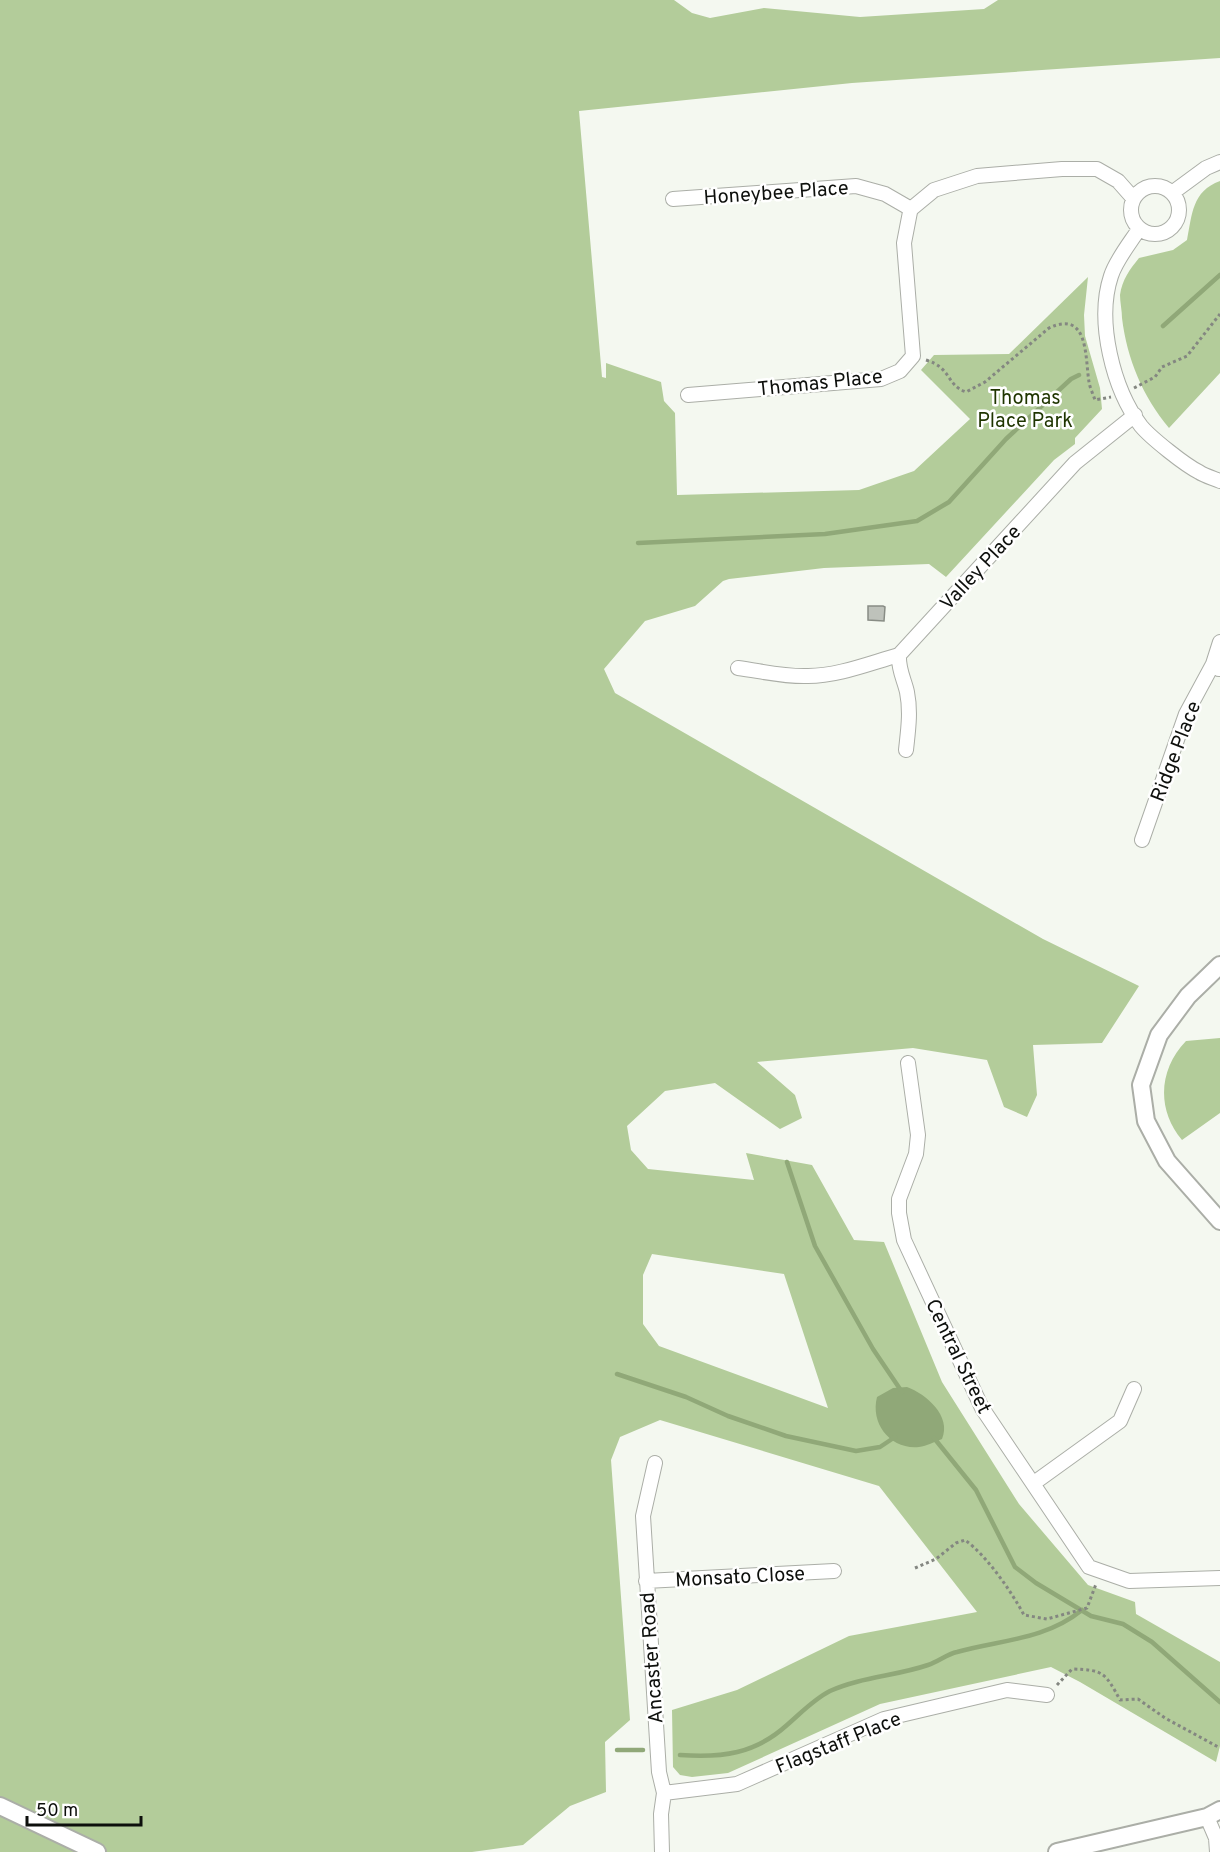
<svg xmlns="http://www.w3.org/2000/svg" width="1220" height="1852" viewBox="0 0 1220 1852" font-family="Overpass,sans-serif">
<rect width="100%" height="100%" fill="#f4f8f0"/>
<path fill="#b3cc9a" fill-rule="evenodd" d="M0 0H674L692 13 710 18 764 8 860 17 984 9 998 0H1220V58L852 83 579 111 602 377 606 378V363L661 382 664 401 675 413 677 495 859 490 914 471 970 419 921 370 934 355 1009 354 1088 277 1084 315 1085 336 1100 388 1102 409 1075 438V444L1054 460 946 577 929 564 824 568 729 579 723 581 695 606 645 621 604 669 615 693 1043 939 1139 986 1102 1043 1033 1045 1037 1095 1027 1117 1004 1107 987 1060 913 1048 757 1062 795 1095 802 1118 780 1129 715 1083 665 1091 627 1126 631 1150 648 1169 754 1180 746 1153 812 1165 854 1240 884 1242 942 1382 1019 1504 1088 1585 1135 1602 1136 1614 1220 1662V1746L1216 1762 1080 1682 1051 1667 880 1704 728 1773 692 1777 680 1775 673 1767 672 1710 737 1690 849 1636 977 1612 879 1486 660 1420 620 1437 611 1460 630 1720 605 1742 606 1792 570 1806 523 1845 472 1852H0ZM652 1254 784 1274 828 1408 659 1346 643 1324V1275Z
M1220 181V373L1169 428C1143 397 1127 359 1122 318 1122 311 1120 302 1120 295 1122 280 1130 269 1139 258L1173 250 1187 240C1192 215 1192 191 1220 181Z
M1220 1038V1113L1182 1140C1156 1109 1159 1069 1186 1041Z"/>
<path fill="#90a878" d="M907 1387C926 1394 952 1416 942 1439 934 1442 927 1446 919 1447 891 1450 870 1424 877 1397L893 1388Z"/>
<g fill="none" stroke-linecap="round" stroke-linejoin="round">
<path stroke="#90a878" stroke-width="4.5" d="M1163 326 1220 275
M638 543 825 534 917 521 949 502 1006 439 1071 379 1079 375
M787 1162 815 1246 873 1349 902 1392
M617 1374 686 1397 728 1416 786 1436 856 1451 880 1447 895 1437
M934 1438 976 1490 1015 1567 1036 1583 1091 1616 1123 1624 1152 1642 1220 1702
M617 1750H643
M680 1755C722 1758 755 1754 787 1725 801 1713 814 1699 830 1691 861 1677 896 1676 928 1665 938 1662 947 1654 957 1652 1000 1640 1045 1640 1082 1610"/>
</g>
<path fill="#bec2bb" stroke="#888c85" stroke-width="1.5" d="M868 606H883L885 607 884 621 868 620Z"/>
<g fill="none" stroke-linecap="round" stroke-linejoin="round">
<g stroke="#abaea7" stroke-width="16">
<path id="minor" d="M1131 210a24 24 0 1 1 48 0a24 24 0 1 1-48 0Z
M1172 193 1206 168 1220 162
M673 199 856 186 885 194 911 209
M1139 229C1130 243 1116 260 1111 276 1096 321 1113 389 1141 426 1151 438 1185 465 1199 472 1205 476 1213 478 1220 481
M688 395 881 379 900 371 913 356 904 243 910 212 911 209 934 190 977 176 1062 169H1097L1118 181 1133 198
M738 668C761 671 784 677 808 676 838 676 870 663 899 655
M1219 669 1213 664 1220 642
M906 750C908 731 911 712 907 692 904 679 898 669 899 655L1075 463 1135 415
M1142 840 1186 714 1213 664
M908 1063 918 1135 916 1154 899 1199V1213L904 1240 982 1408 1089 1567 1129 1581 1220 1578
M655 1463 643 1516 659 1772 664 1793 661 1814 662 1852
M1034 1483 1120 1421 1134 1389
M646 1581 834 1571
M664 1793 737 1784 884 1719 1007 1690 1047 1695
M1207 1817 1216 1838 1217 1852"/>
</g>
<g stroke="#abaea7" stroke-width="20">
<path id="tertiary" d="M1220 965 1188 996 1159 1035 1141 1085 1146 1121 1167 1161 1220 1221
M0 1806 97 1852
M1057 1852 1207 1817 1220 1810"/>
</g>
<path stroke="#848781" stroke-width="3" stroke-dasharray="3 3" stroke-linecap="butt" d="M926 360C952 368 946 385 966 392L985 382 1049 328C1089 309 1085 358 1089 382 1090 388 1093 394 1095 400L1111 397
M1134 388 1155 377 1162 367 1187 356 1220 314
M915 1568 936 1559 956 1543 965 1540C987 1556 1011 1591 1024 1615L1047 1619 1087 1608 1096 1584
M1057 1685 1072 1669C1103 1670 1105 1672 1120 1700L1138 1699 1165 1718 1220 1748"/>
<use href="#minor" stroke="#fff" stroke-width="14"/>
<use href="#tertiary" stroke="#fff" stroke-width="16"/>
</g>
<g text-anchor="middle" stroke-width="5" stroke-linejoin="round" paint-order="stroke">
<g font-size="20" fill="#0d0f0c" stroke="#fff">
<text transform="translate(776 192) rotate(-4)" y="7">Honeybee Place</text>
<text transform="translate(820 382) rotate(-6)" y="7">Thomas Place</text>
<text transform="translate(980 567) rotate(-47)" y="7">Valley Place</text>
<text transform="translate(1175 751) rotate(-69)" y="7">Ridge Place</text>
<text transform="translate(959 1356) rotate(64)" y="7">Central Street</text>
<text transform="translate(740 1576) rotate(-3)" y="7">Monsato Close</text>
<text transform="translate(651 1658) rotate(-94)" y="7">Ancaster Road</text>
<text transform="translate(838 1742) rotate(-22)" y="7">Flagstaff Place</text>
</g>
<g font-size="20" fill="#1f3500" stroke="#fff">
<text x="1025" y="404">Thomas<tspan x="1025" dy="23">Place Park</tspan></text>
</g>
</g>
<path d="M27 1816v9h114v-9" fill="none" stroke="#0d0f0c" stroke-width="3"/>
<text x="36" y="1816" font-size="18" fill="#0d0f0c" stroke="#ffffff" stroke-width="4.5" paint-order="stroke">50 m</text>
</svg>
